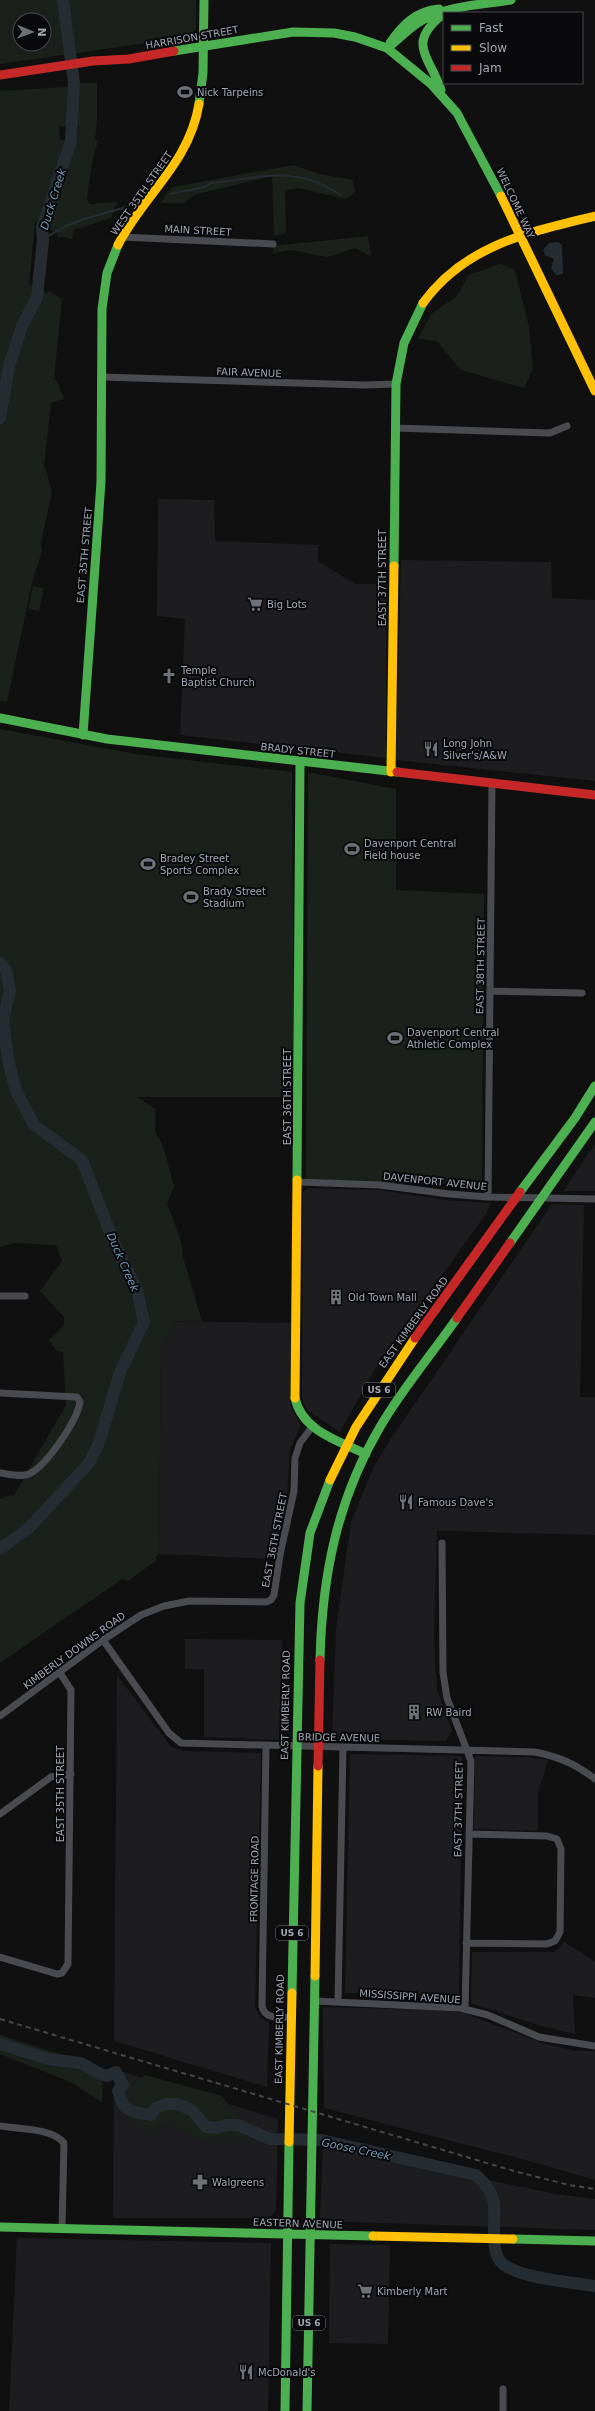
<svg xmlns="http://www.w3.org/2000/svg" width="595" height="2411" viewBox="0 0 595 2411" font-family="'DejaVu Sans',sans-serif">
<rect width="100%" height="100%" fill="#101010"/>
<path fill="#1d1d1f" d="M158 499 214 500 215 541 318 545V561L355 584H386V758L180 735 185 619 157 616Z
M401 560 551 562 552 598 595 600V781L396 760Z
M595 1144V1191H563Z
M307 1188 379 1190 446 1200 491 1203 486 1214 376 1367 340 1432 307 1410 302 1399 303 1192Z
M552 1204 584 1205 580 1397H595V1535L437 1531 434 1638 437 1690 452 1731 446 1741 332 1739 336 1629 351 1522 373 1468 390 1440Z
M161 1321 291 1323 290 1404 301 1425 290 1450 287 1496 273 1559 159 1554Z
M185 1639 282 1640 279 1740 204 1737V1669H185Z
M117 1675 171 1747 183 1751 261 1753 255 2008 262 2019 269 2023 267 2087 114 2041Z
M350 1754 462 1756 459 1995 345 1993Z
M475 1756 526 1757 548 1760 538 1794V1831L474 1829Z
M564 1942 595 1962V1998L573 1995 575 2034 541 2026 471 2003 472 1952H555Z
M323 2007 437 2010 464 2013 542 2043 577 2051H595V2180L522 2159 324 2108Z
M114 2069 278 2119 276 2210 271 2216 261 2218H113Z
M323 2142 417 2165 555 2194 595 2199V2230L320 2221Z
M17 2238 271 2243 268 2411H9Z
M330 2244 390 2245 388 2344 329 2343Z"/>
<path fill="#1a201a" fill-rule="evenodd" d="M0 0H196V29L189 37 0 64ZM20 20H44V44H20Z
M80 83H97V122L95 140H98L92 163 87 200 90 204 117 202 111 218 74 230 72 240 63 236 59 238 56 232 35 222 29 284 47 294 49 291 62 299 54 379 57 381 64 399 51 403 44 465 52 491 41 543 42 551 32 583 7 702 0 701V91L80 86ZM79 126 77 140H60L59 126Z
M294 165 320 174 353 180 355 192 346 199 298 188 285 190 286 233 274 236 272 176 194 195 184 203H160L172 187Z
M368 236 371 256 355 248 327 257 292 250 273 253 274 246Z
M500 264 515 270 529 327 533 369 524 388 461 370 436 341 418 339 431 314 456 297 469 275Z
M33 586 44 588 39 611 28 609Z
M0 729 136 754 292 772 294 1097H137L155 1109V1131L164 1148 174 1187 167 1203C171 1216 185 1243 182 1254L202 1321H175L172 1331 161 1346 159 1554 155 1557 157 1560 128 1581 122 1579 0 1663V1499L10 1495 13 1497 66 1405 63 1352 57 1351 49 1340 64 1326V1317L40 1291 62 1261 56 1245 15 1243 0 1247Z
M308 772 396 789V890L484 894 482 1184 306 1183Z
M0 2035 103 2068 102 2103 73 2083 0 2054Z
M145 2075 222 2096 238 2118 246 2138H223L203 2141 170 2122 146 2132 119 2111 134 2084Z"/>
<path fill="#252d33" d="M558 242 562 245 563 272V274L556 275 551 268 554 259 545 255 543 250 549 243Z"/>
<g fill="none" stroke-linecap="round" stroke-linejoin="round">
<path stroke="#252d33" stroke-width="2" d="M170 194 205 187 211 183C262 178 294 164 341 195
M43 240C68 221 98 215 127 207"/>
<path stroke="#252d33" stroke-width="12" d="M0 418 9 366 22 326 37 297 43 240 42 228 71 141 74 83 63 0
M0 963 6 970 10 991 3 1020 8 1060 16 1091 34 1125 82 1160 114 1243 137 1290 144 1322 120 1372 99 1443 89 1463 29 1528 0 1549
M0 2044 48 2059 81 2063 100 2074 107 2076 116 2072 123 2085 118 2091C123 2112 131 2112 151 2115L156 2108 166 2104H177L192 2110 206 2127 217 2128 226 2125H238L270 2139 321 2140 476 2175C484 2183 492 2191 494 2203 496 2219 489 2254 503 2264 522 2279 571 2282 595 2286"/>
<path stroke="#4a4b50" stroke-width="7" d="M122 237 273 244
M101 377 365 385 396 384
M395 428 550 433 567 426
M490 991 582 993
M298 1182 380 1185 449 1194 488 1197 595 1199
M488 1197 492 783
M0 1296H25
M0 1393 77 1397 80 1402C77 1421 48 1463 31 1473 23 1478 9 1474 0 1473
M442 1543 443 1672 447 1698 471 1761 465 2009
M103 1640 169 1733 181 1743 535 1752C559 1757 576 1764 595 1779
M0 1716 103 1640 141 1615 164 1606 189 1601 266 1602 271 1600 274 1595 280 1555 294 1491 295 1458 300 1443 312 1427
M266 1746 262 2006C265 2020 279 2017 291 2017
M0 1814 51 1777 71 1774
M466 1943 547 1944 555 1941 560 1932 561 1849 557 1839 547 1836 469 1834
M0 1957 57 1974 62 1973 68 1964 71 1690 60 1673
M314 2001 460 2008 488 2015 539 2037 595 2046
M338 2002 343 1747
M0 2126C18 2129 52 2128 64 2143L62 2228
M503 2411V2389"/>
<path stroke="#4caf50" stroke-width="9" d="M390 43C402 25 416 11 439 9
M387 48C399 40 408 28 421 21 448 5 481 5 511 0
M174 51 293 32 334 33 355 37 387 48 431 84 457 113 501 196
M441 90C428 53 405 43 447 11
M199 104 203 73 204 0
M394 566 396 384 404 343 423 303
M0 718 107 739 397 772
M83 735 101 482 102 309 107 273 118 245
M297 1180 300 761
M520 1192 575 1118 595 1086
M510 1243 595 1122
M295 1398C302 1431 339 1441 366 1454
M320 1660C322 1576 337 1500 380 1427 402 1389 432 1354 457 1318
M292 1993 300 1603 310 1533 330 1480
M0 2227 373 2236
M513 2239 595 2241
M285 2411 289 2142
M307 2411 315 1976"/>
<path stroke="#ffc107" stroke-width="9" d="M501 196 595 391
M118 245C144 194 189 164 199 104
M423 303C465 245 529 232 595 216
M391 772 394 566
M295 1398 297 1180
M330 1480 356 1427 415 1338
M315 1976 318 1766
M289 2142 292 1993
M373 2236 513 2239"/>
<path stroke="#c62828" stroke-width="9" d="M0 75 93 61 129 59 174 51
M397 772 595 795
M457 1318 510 1243
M415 1338 520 1192
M318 1766 320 1660"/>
<path stroke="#454649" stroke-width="2" stroke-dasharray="5 4" stroke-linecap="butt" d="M0 2019 514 2171 569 2185 595 2189"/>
</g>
<defs>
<g id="stadium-bare" transform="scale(1.2)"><path d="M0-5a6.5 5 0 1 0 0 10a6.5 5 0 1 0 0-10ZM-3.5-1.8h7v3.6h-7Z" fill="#6d7279" stroke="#0a0a0c" stroke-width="2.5" paint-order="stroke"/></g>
<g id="supermarket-bare" transform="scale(1.2)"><path d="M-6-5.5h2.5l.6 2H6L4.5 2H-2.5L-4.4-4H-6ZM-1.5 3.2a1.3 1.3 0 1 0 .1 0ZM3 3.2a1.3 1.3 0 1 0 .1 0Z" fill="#6d7279" stroke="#0a0a0c" stroke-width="2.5" paint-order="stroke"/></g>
<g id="church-bare" transform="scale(1.2)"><path d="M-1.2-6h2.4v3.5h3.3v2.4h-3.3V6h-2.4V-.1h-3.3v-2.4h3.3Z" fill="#6d7279" stroke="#0a0a0c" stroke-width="2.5" paint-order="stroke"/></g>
<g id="restaurant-bare" transform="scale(1.2)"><path d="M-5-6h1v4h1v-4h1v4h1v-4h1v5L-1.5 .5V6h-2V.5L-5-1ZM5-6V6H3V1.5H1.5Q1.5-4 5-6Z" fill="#6d7279" stroke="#0a0a0c" stroke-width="2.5" paint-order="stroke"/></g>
<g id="building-bare" transform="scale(1.2)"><path d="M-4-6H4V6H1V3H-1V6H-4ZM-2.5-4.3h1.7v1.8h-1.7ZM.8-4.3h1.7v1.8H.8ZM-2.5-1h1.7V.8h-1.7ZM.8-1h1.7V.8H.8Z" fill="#6d7279" stroke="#0a0a0c" stroke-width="2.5" paint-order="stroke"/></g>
<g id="pharmacy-bare" transform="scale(1.2)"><path d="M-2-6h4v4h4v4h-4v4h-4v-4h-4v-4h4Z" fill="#6d7279" stroke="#0a0a0c" stroke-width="2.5" paint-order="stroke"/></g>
</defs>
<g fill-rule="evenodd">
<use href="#stadium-bare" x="185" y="92"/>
<use href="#supermarket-bare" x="255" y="604"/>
<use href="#church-bare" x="169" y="676"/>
<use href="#restaurant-bare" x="431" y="749"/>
<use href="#stadium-bare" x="352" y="849"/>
<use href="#stadium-bare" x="148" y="864"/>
<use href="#stadium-bare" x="191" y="897"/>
<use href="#stadium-bare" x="395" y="1038"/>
<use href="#building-bare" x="336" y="1297"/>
<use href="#restaurant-bare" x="406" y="1502"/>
<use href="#building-bare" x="414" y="1712"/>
<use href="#pharmacy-bare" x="200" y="2182"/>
<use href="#supermarket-bare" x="365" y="2291"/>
<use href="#restaurant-bare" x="246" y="2372"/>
</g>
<g text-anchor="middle" stroke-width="4" stroke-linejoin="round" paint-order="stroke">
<g fill="#0a0a0c" stroke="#727780" stroke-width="1">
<rect x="363" y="1383" width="32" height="14" rx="3"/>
<rect x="276" y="1926" width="32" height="14" rx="3"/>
<rect x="293" y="2316" width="32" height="14" rx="3"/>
</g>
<g font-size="9" font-weight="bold" fill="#9fa6b2">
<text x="379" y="1393">US 6</text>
<text x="292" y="1936">US 6</text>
<text x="309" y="2326">US 6</text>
</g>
<g font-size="10" fill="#9fa6b2" stroke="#0a0a0c">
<text transform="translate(192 37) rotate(-10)" y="4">HARRISON STREET</text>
<text transform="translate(141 193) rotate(-55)" y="4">WEST 35TH STREET</text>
<text transform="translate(516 203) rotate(65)" y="4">WELCOME WAY</text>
<text transform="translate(198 230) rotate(3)" y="4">MAIN STREET</text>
<text transform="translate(249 372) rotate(2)" y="4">FAIR AVENUE</text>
<text transform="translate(84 555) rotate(-85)" y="4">EAST 35TH STREET</text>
<text transform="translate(382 578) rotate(-90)" y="4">EAST 37TH STREET</text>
<text transform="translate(298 750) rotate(6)" y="4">BRADY STREET</text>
<text transform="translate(480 966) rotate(-89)" y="4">EAST 38TH STREET</text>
<text transform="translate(287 1097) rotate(-90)" y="4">EAST 36TH STREET</text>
<text transform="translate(435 1181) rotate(6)" y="4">DAVENPORT AVENUE</text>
<text transform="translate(413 1322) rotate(-54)" y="4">EAST KIMBERLY ROAD</text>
<text transform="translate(274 1540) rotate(-79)" y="4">EAST 36TH STREET</text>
<text transform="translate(74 1650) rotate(-36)" y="4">KIMBERLY DOWNS ROAD</text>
<text transform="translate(285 1705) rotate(-89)" y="4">EAST KIMBERLY ROAD</text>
<text transform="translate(339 1737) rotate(1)" y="4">BRIDGE AVENUE</text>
<text transform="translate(60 1794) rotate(-90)" y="4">EAST 35TH STREET</text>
<text transform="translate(458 1809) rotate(-89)" y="4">EAST 37TH STREET</text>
<text transform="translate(254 1879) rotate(-89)" y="4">FRONTAGE ROAD</text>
<text transform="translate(410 1996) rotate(4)" y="4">MISSISSIPPI AVENUE</text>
<text transform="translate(279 2029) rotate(-89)" y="4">EAST KIMBERLY ROAD</text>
<text transform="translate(298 2223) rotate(2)" y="4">EASTERN AVENUE</text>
</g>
<g font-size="10" fill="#9fa6b2" stroke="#0a0a0c" text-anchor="start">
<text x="197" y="96">Nick Tarpeins</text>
<text x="267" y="608">Big Lots</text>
<text x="181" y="674">Temple<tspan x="181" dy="12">Baptist Church</tspan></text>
<text x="443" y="747">Long John<tspan x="443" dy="12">Silver's/A&amp;W</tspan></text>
<text x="364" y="847">Davenport Central<tspan x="364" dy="12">Field house</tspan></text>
<text x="160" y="862">Bradey Street<tspan x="160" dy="12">Sports Complex</tspan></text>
<text x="203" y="895">Brady Street<tspan x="203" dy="12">Stadium</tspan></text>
<text x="407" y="1036">Davenport Central<tspan x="407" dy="12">Athletic Complex</tspan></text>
<text x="348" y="1301">Old Town Mall</text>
<text x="418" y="1506">Famous Dave's</text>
<text x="426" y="1716">RW Baird</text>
<text x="212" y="2186">Walgreens</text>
<text x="377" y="2295">Kimberly Mart</text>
<text x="258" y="2376">McDonald's</text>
</g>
<g font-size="11" font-style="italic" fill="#7497b0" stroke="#0a0a0c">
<text transform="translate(53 199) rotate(-73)" y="4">Duck Creek</text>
<text transform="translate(123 1262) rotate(66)" y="4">Duck Creek</text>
<text transform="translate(356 2149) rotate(12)" y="4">Goose Creek</text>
</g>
</g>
<rect x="443" y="12" width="140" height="72" fill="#0a0a0c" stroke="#46484e"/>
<rect x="451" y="25" width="20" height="6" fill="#4caf50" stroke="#46484e"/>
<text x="479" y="32" font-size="12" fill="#9fa6b2">Fast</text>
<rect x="451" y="45" width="20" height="6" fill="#ffc107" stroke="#46484e"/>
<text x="479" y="52" font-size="12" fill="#9fa6b2">Slow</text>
<rect x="451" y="65" width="20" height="6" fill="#c62828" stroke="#46484e"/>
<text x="479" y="72" font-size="12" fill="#9fa6b2">Jam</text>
<g transform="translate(32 32) rotate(91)"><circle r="19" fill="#0a0a0c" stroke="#46484e"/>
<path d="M0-3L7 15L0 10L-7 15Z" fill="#6d7279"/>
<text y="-6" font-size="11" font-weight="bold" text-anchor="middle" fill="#9fa6b2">N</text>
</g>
</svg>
